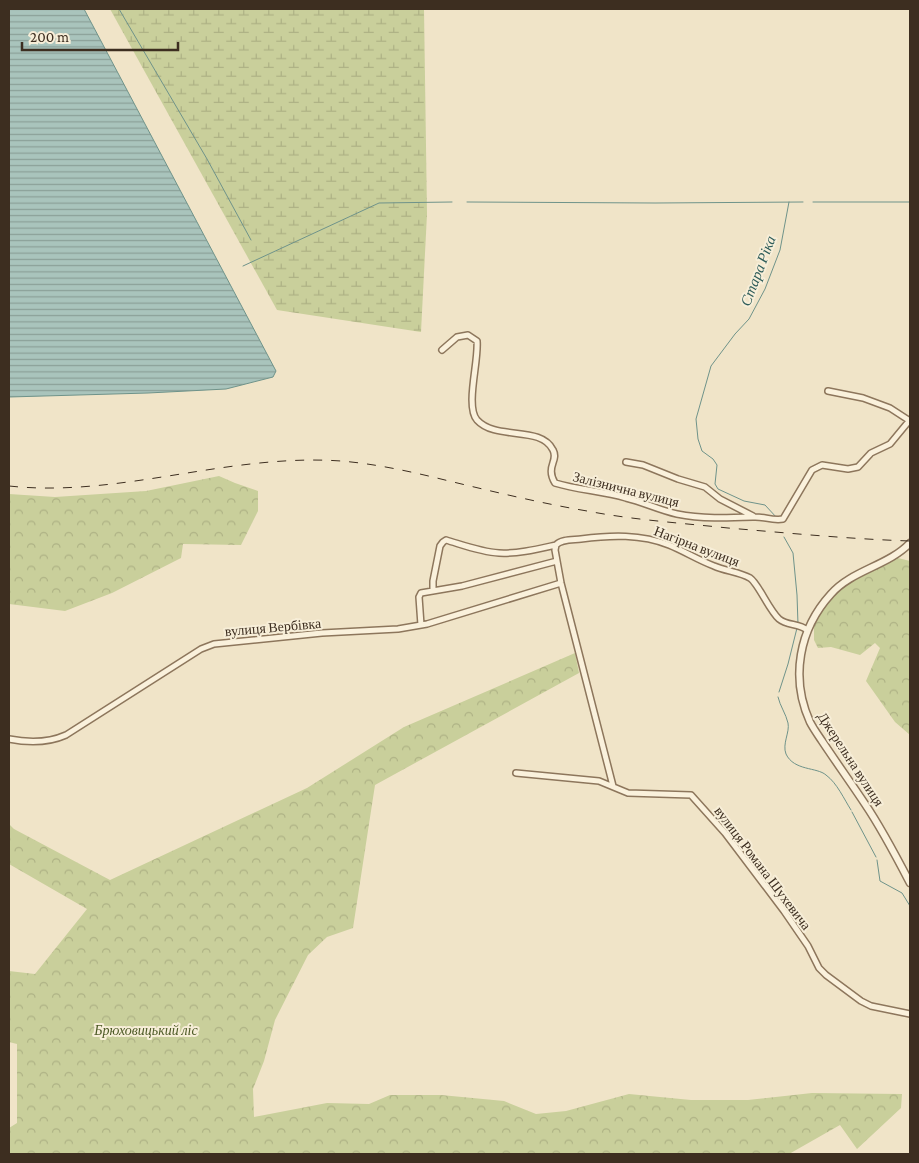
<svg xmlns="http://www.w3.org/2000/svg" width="919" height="1163" viewBox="0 0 919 1163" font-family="'Crimson Pro',serif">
<defs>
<pattern id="forest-crowns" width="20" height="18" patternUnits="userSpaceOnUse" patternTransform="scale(1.25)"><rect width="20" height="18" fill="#c9cf9b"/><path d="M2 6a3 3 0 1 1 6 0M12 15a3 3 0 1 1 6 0" fill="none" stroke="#aeb285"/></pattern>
<pattern id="wetland-marsh" width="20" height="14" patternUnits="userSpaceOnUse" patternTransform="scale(1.25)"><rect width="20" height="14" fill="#c9cf9b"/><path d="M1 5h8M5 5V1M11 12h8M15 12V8" fill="none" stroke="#aeb285"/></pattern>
<pattern id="water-rules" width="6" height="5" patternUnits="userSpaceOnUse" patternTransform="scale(1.25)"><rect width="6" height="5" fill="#a9c4bc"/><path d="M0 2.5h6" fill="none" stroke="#8ba098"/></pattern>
</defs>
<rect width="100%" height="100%" fill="#f0e4c8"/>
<path fill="url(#forest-crowns)" d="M219 476 235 483 258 491V511L241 545 183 544 181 558 112 593 65 611 9 604V494L55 497 146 491Z
M898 558 910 561V735L895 722 866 681 880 648 875 643 860 655 831 647 818 648 814 640V620L832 592 879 565Z
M575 653 579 673 375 785 353 928 327 937 308 955 275 1020 264 1061 253 1089 254 1117 327 1103 369 1104 390 1095H441L504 1101 536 1114 566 1111 629 1094 691 1100H748L812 1093 902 1094 901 1108 857 1149 840 1125 789 1154H9V1128L17 1123V1044L9 1042V971L35 974 87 909 9 864V824L14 829 110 880 307 788 404 727Z"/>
<path fill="url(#wetland-marsh)" d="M110 9H424L427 214 421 332 277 310Z"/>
<path fill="url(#water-rules)" stroke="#6f938a" d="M9 9H84L276 371 273 377 226 389 148 393 9 397Z"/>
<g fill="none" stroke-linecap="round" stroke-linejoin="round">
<path stroke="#6f938a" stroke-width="1" d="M119 9 207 159 251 240
M467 202 655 203 803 202
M813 202H910
M243 266 379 203 452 202
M777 518 765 505 744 501 718 489 715 484 717 465 713 459 702 451 698 439 696 419 711 366 735 334 749 319 765 289 780 250 789 202
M784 537 793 553 797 595 798 624
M779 692 788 664 797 628
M778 697C780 706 786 714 788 723 790 732 782 744 786 754 794 771 817 767 826 775 837 783 844 799 851 810
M852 812 876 857
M877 860 880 881 902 893 910 906"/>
<g stroke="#8d765c" stroke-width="8">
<path id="minor" d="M442 350 457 337 468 335 477 341C479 361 465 406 477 420 496 441 541 425 553 450 559 461 545 466 555 483 578 490 602 491 626 498 643 502 659 510 677 514 702 519 727 518 753 517 763 516 772 521 783 519L812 470 822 465 848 469 858 467 871 453 890 444 909 421
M828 391 863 398 890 408 910 421
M626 462 643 465 678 479 705 487 720 499 753 516
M556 545 555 550 561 583 613 786
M433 591V581L440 546 443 542 446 540C463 545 481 552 499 553 518 554 538 549 556 545 561 539 573 540 581 539 611 535 641 534 669 545 684 551 698 560 714 566 725 571 740 572 750 578 758 583 769 610 779 619 787 626 799 623 807 630
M421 625 419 597 421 593 462 586 557 561
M9 739C29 743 48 743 66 735L201 649 214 644 322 633 398 629 427 624 561 583
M516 773 599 781 628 793 691 795 725 833 784 911 808 946 819 968 826 975 861 1001 871 1006 910 1014"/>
</g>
<g stroke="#8d765c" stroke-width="9">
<path id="tertiary" d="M910 543C888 566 852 570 831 594 799 629 790 678 810 722 813 728 818 735 822 741 836 762 851 783 865 804 882 829 896 856 910 883"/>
</g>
<use href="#minor" stroke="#faf1dc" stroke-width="5"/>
<use href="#tertiary" stroke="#faf1dc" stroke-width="6"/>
<path stroke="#3d2e20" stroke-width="1" stroke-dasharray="9 9" stroke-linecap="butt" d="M9 486C120 498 229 453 341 461 377 464 413 472 449 481 495 492 540 503 587 511 634 520 681 523 728 528 788 533 849 539 910 541"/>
</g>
<g text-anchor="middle" stroke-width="4" stroke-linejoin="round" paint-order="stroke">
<g font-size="14" fill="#3d2e20" stroke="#f7eed8">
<text transform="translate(626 489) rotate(14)" y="5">Залізнична вулиця</text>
<text transform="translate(697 546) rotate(21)" y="5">Нагірна вулиця</text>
<text transform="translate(273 627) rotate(-5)" y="5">вулиця Вербівка</text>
<text transform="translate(851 759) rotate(57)" y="5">Джерельна вулиця</text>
<text transform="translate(763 868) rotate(53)" y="5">вулиця Романа Шухевича</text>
</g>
<g font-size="14" font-style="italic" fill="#4d5a26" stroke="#f7eed8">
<text x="146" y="1035">Брюховицький ліс</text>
</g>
<g font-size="15" font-style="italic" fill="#2f5d5a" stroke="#f7eed8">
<text transform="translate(758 271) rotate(-69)" y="5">Стара Ріка</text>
</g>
</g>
<rect width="919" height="1163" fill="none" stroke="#3d2e20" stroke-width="20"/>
<path d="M22 42v8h156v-8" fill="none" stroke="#3d2e20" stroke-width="2.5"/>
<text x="30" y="42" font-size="15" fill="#3d2e20" stroke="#f7eed8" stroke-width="4" paint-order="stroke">200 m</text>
</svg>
